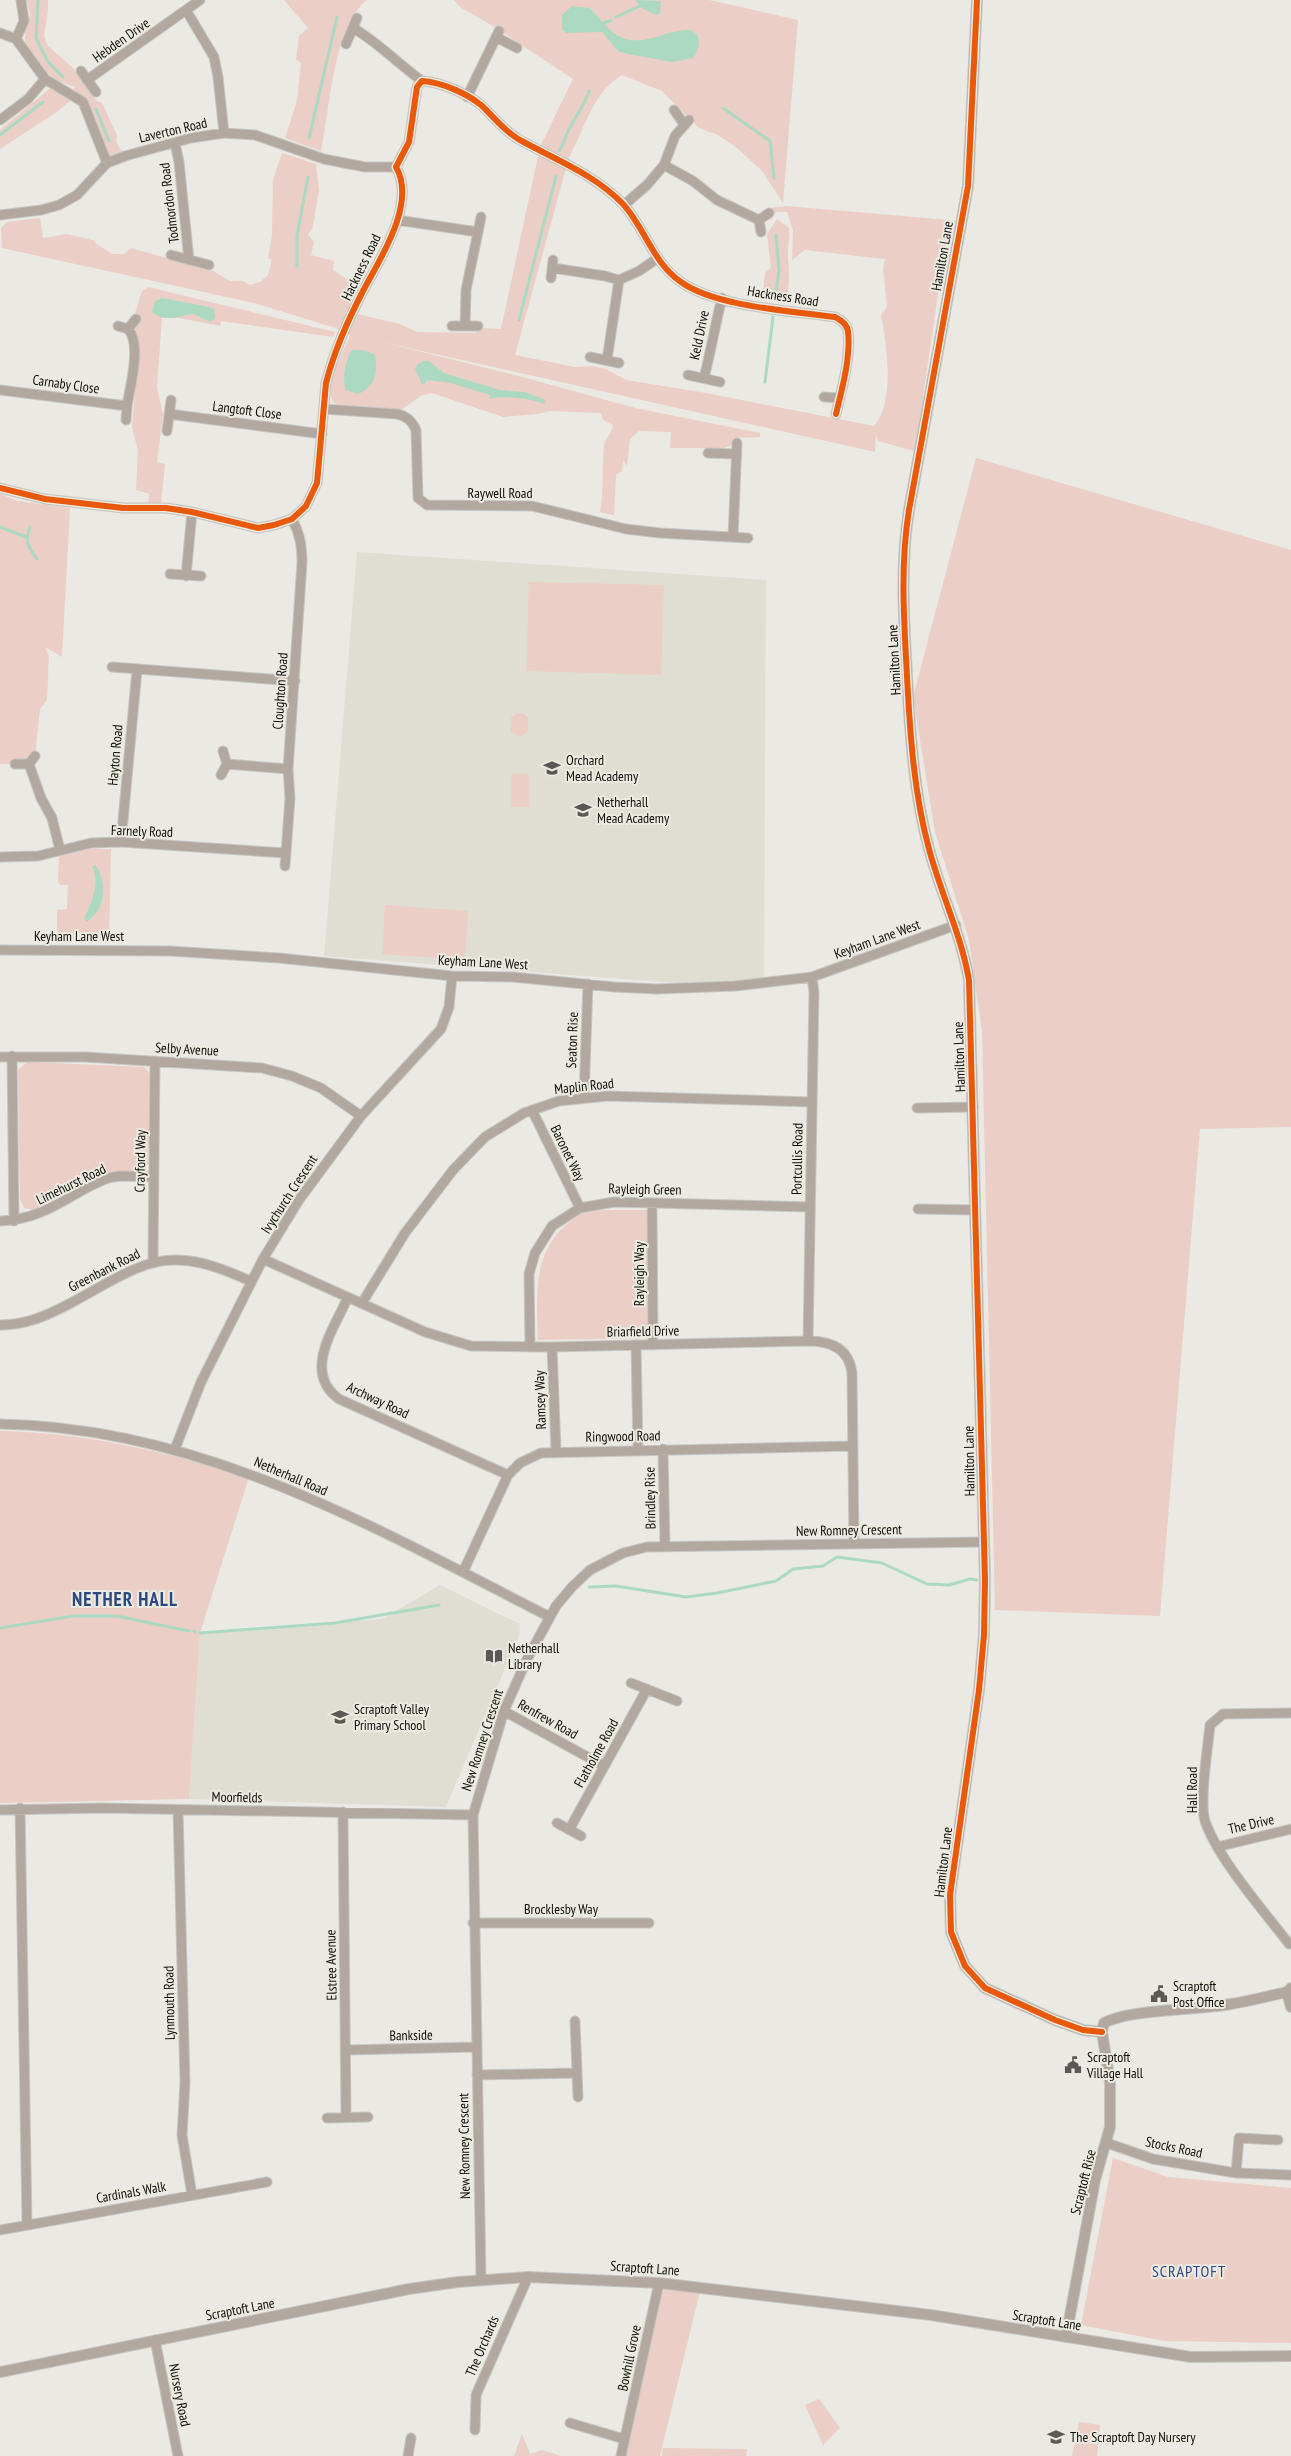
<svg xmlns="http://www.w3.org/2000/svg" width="1291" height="2456" viewBox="0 0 1291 2456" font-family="'PT Sans Narrow',sans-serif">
<rect width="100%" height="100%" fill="#eae9e4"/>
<path fill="#e0ded3" d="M357 552 766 580 764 979 700 985 324 956Z
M440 1585 520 1624 519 1636 446 1807 189 1799 200 1633 382 1619Z"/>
<path fill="#ebcec5" d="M27 0H48V11L44 36 48 46 73 68 96 100 102 103 117 135 116 142 125 156 107 163 76 96 57 112 0 149V130L53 86 69 92 76 87 57 81 38 65 25 42V33L30 14Z
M284 0H367C333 26 330 110 321 151L285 138 297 101 301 63 296 60 299 36 308 28Z
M454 0H709L798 20 783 203 762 171 737 148 718 135 699 128 662 91 622 75C591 94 586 127 569 157L515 355 575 367 591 366 606 369 626 380 706 393 874 426C895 403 887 344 881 315L887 307 883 269 885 259 805 250 792 260 793 231 787 212H776L771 221 769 208 786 206 949 220 915 451 878 441 876 435 875 452 377 341 519 376 635 408 760 433V437L735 438 732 445 724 448H670L671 432 639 431 630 439 627 466 623 460 622 471 616 475 614 515 600 512C604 489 602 468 604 445 605 438 612 434 613 425L603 420 601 413 551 411 537 414 503 417 432 393 422 395 401 410 339 405 333 402C325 382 342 354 350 336L345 331 353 313 400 324 417 332 475 333 482 328 501 329 540 147 573 79 493 26 460 7Z
M282 153 316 164 319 190 313 227 308 235 314 242 311 255 334 261 333 270 359 287 339 329 254 303 2 248 1 228 7 222 40 218 43 238 67 234 96 241 95 243 112 254H124L131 248 213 271 230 281H243L250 285 260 282 268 275 272 259 268 258 272 235 273 180Z
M777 219 789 228C790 238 787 249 788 259 790 275 789 287 786 303L762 299 765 273 771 268 767 234Z
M148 287 335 332 333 337 221 321 220 326 179 318H162L157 388 163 414 157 462 165 464 161 504H148L149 494 136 490 138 451 132 427 139 351 135 328 141 318 135 313 142 291Z
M976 458 1291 550V1127L1200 1129 1160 1616 995 1610 982 1031 969 940 935 832 913 697Z
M0 494 18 501 70 508 62 657 45 647 49 656 47 700 40 709 35 756 29 764H0Z
M529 582 664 585 661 675 526 671Z
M517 713H523L528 718V731L521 737 511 732V718Z
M511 774H529V807H511Z
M88 849H111L109 940 57 939V910L67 909 68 885H60L58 882 59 854Z
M385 905 468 911 465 960 382 954Z
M28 1062 144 1067 151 1075 148 1163C143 1179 121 1170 107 1174 82 1180 58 1199 35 1210L24 1208 20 1199 18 1070Z
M588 1210H647L648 1338 538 1340C536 1284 532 1240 588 1210Z
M0 1431C89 1433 164 1452 249 1477L200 1633 189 1799 0 1803Z
M1113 2158 1168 2177 1291 2188V2343L1164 2341 1081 2325Z
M659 2283H702L660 2456H624Z
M819 2399 840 2428 823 2445 805 2405Z
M1079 2422 1100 2425 1097 2456H1072Z
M522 2434 530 2454 542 2450 561 2456H514Z
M663 2448 747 2449 746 2456H662Z"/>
<path fill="#acd9c2" d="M635 0 661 1 660 13 656 15 643 9Z
M572 6 589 8C600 16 606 29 617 35 642 50 665 29 690 30 703 35 700 48 693 58L672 62 623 53 618 51 602 32 567 33 562 30V15Z
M162 298 209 307 214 309 215 318 210 322 193 314C179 316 165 323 152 312L155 301Z
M352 350H363L374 354C380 371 374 388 358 394L346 390C342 378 345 360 352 350Z
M424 361H429L444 373 500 390 524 392 544 399 545 404C529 398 504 395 489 399L490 395 451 383 427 380 425 384H422L415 369 418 364Z
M95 865C105 876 106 901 96 913 93 916 90 919 87 922L84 918C91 906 101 880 92 867Z"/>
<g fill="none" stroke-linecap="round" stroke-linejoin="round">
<path stroke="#acd9c2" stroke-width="3" d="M38 0 36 38 48 62 63 77
M616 17 640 6
M604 23 611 20
M723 108 770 141 774 178
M96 109 109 141
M0 135 43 102
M309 138 337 17
M559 151C564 143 566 134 571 126 577 114 585 104 589 91
M297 266V236L308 177
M775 297 779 271 776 235
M519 320 556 176
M765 382 773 317
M0 527 26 537
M30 527C24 542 28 547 37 559
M589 1587 616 1586 686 1597 717 1593 776 1581 793 1569 823 1566 837 1557 882 1563 927 1584 949 1585 970 1579 977 1580
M0 1628 73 1616H117L189 1631
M194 1631 195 1632
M200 1633 335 1623 439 1605"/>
<g stroke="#c6c5c2" stroke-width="11">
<path id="minor" d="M186 10 200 0
M353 28C378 42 398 64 422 81
M0 33 16 39 45 79 83 102 107 163
M496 37 517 48
M16 39 24 21 21 0
M346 44 357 18
M81 71 96 92
M87 80 186 10 214 57 218 77 224 133
M467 97 499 31
M674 110 684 124
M0 120 28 99 45 79
M175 143 179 162 189 260
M664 165 693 181 717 200 759 220
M624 205 647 185 664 165 675 136 689 120
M0 215 41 210 59 205 77 195 107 163 125 156 191 138 224 133 255 135 324 159 365 167H396
M397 220 478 232 466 290 465 326
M478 232 481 217
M761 232 759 220 769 213
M171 255 209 265
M553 268 605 276 619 280
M551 278 553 260
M118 326 128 329 136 319
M452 326H478
M590 357 619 363
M607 360 619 280 639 271 658 258
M688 375 720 382
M704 378C711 351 715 325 722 298
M0 390 127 406C130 387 142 344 128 329
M824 397 840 398
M324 409 397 414C407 416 412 421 416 430L418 498 427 505 532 506 626 529 660 533 748 538
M169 414 322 434
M126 420 127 406
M167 431 171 400
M708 453 737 454
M0 488 45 499 123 508H166L192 512 258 528 274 525 292 519 306 506 317 483 326 383C334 351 348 320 363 291 380 259 417 203 396 167L409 142 417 87 422 81C441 82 466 93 481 105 494 117 505 132 520 140 556 160 594 174 623 204 645 228 653 263 681 282 716 307 793 311 835 317 841 320 847 324 848 331 851 357 842 389 836 414
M733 537 737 443
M170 574 201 576
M186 576 192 512
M112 667 295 681
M35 756 29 764 41 798 52 818 60 850
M15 764H29
M227 764 288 769
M221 775 227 764 223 751
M121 842 137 670
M0 857 38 856 91 843 121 842 285 853
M285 866 290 798 288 769 302 563C302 546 300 534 292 519
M0 950 170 951 279 958 452 976 513 977 614 987 657 989 735 986 812 977 956 925
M12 1056 14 1221
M0 1057H85L262 1068 292 1076 321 1088 361 1116
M584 1097 588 984
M917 1108 973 1107
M532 1110 580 1208
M652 1203 653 1345
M918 1209 975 1210
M0 1221C48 1219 67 1194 108 1178L120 1176 154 1177
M263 1259 425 1332 471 1346 552 1347 808 1341C830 1341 849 1348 852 1373L854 1544
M153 1261 155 1061
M348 1297C334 1329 302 1372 339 1399L508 1475
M362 1303 405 1233 453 1170 485 1137 524 1113 559 1101 608 1096 812 1102
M0 1325C26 1325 46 1316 69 1304 145 1263 164 1241 250 1281
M808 1341 814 992 812 977
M636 1345 638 1450
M530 1347 529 1274 535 1253 552 1226 580 1208 614 1202 810 1207
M552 1347 556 1451
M0 1424C202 1427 375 1528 550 1617
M175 1449 201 1382 263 1259 299 1200 361 1116 441 1029 449 1007 452 976
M663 1449 665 1546
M463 1572 508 1475 520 1463 541 1453 853 1446
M631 1683 677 1701
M504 1711 604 1766
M20 1808 27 2225
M0 1810 102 1808 473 1815
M178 1810 185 2083 182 2135 192 2195
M343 1812 346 2117
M557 1823 581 1836
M569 1830 647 1689
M1217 1847 1291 1829
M473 1923H649
M1289 1944C1264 1911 1218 1859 1205 1821 1199 1801 1208 1747 1210 1725L1223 1714 1291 1713
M575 2021 578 2097
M346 2050 476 2047
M477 2075 577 2073
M327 2118 368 2117
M1107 2143 1153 2159 1236 2173 1291 2175
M1236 2173 1239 2138 1278 2140
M0 2230 267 2182
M481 2280 473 1815 504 1711 527 1659 556 1606 572 1587 590 1570 623 1553 647 1547 983 1542
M155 2340 178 2456
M570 2423 624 2439
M475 2430 476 2395 528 2277
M408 2456 411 2438
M621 2456 659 2283"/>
</g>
<g stroke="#c6c5c2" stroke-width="12">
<path id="tertiary" d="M977 0 968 186 909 510C900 565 904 620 907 676 910 734 914 794 929 849 941 894 961 934 969 980L985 1580 984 1635 979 1690 950 1895 951 1932 965 1966 985 1988 1055 2020 1083 2030 1102 2032
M1287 1992 1291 2007
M1066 2337 1095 2180 1110 2127V2082L1102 2032 1104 2023C1129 2009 1199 2010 1231 2004 1250 2001 1268 1996 1287 1992L1291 1988
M0 2372 409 2289 458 2282 528 2277 659 2283 931 2315 1191 2357 1291 2356"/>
</g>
<use href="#minor" stroke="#b2a89f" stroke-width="9"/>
<use href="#tertiary" stroke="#b2a89f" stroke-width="10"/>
<g stroke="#edebe1" stroke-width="9">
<path id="cycleway" d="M977 0 968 186 909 510C900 565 904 620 907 676 910 734 914 794 929 849 941 894 961 934 969 980L985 1580 984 1635 979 1690 950 1895 951 1932 965 1966 985 1988 1055 2020 1083 2030 1102 2032
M0 488 45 499 123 508H166L192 512 258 528 274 525 292 519 306 506 317 483 326 383C334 351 348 320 363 291 380 259 417 203 396 167L409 142 417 87 422 81C441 82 466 93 481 105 494 117 505 132 520 140 556 160 594 174 623 204 645 228 653 263 681 282 716 307 793 311 835 317 841 320 847 324 848 331 851 357 842 389 836 414"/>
</g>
<use href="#cycleway" stroke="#e8590c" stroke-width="6"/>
</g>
<defs>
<g id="school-bare" transform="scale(1.35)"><path d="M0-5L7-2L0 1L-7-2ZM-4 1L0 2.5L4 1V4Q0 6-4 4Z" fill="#5a5955" stroke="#edebe1" stroke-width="2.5" paint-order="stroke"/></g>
<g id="library-bare" transform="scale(1.35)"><path d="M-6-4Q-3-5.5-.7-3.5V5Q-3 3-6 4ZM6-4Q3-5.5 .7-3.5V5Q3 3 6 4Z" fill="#5a5955" stroke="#edebe1" stroke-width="2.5" paint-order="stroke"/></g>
<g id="civic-bare" transform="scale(1.35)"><path d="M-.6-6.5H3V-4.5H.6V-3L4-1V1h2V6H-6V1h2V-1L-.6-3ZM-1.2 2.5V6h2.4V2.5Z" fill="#5a5955" stroke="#edebe1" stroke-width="2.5" paint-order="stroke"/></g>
</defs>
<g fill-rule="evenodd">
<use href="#school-bare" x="552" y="768"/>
<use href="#school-bare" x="583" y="810"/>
<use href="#library-bare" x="494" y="1656"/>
<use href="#school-bare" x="340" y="1717"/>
<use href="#civic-bare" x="1159" y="1994"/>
<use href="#civic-bare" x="1073" y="2065"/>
<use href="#school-bare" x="1056" y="2437"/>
</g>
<g text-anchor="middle" stroke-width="4" stroke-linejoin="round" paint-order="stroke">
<g font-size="14" fill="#0c0c08" stroke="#edebe1">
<text transform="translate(121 40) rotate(-35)" y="5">Hebden Drive</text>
<text transform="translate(173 130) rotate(-13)" y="5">Laverton Road</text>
<text transform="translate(169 203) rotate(-97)" y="5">Todmordon Road</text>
<text transform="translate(942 256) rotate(-80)" y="5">Hamilton Lane</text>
<text transform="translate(361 267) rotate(-64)" y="5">Hackness Road</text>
<text transform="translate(783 296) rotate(9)" y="5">Hackness Road</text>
<text transform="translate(699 335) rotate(-78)" y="5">Keld Drive</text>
<text transform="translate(66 384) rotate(8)" y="5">Carnaby Close</text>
<text transform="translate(247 410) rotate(7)" y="5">Langtoft Close</text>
<text x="500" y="498">Raywell Road</text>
<text transform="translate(894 660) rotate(-93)" y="5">Hamilton Lane</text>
<text transform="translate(280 691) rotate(-86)" y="5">Cloughton Road</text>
<text transform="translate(115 755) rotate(-85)" y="5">Hayton Road</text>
<text transform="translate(142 831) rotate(2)" y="5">Farnely Road</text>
<text x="79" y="941">Keyham Lane West</text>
<text transform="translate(877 939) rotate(-20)" y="5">Keyham Lane West</text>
<text transform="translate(483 962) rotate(3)" y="5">Keyham Lane West</text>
<text transform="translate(572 1040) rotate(-88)" y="5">Seaton Rise</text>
<text transform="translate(187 1049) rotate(3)" y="5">Selby Avenue</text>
<text transform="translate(959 1057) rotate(-92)" y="5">Hamilton Lane</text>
<text transform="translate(584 1086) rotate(-6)" y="5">Maplin Road</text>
<text transform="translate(568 1153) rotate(64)" y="5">Baronet Way</text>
<text transform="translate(797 1159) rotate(-89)" y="5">Portcullis Road</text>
<text transform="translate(140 1161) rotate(-89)" y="5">Crayford Way</text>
<text transform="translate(71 1184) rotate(-26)" y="5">Limehurst Road</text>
<text transform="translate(645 1189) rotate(1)" y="5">Rayleigh Green</text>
<text transform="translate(289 1194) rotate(-57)" y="5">Ivychurch Crescent</text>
<text transform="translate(104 1270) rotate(-27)" y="5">Greenbank Road</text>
<text transform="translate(639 1274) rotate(-90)" y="5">Rayleigh Way</text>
<text transform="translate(643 1331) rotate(-1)" y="5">Briarfield Drive</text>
<text transform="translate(378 1400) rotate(25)" y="5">Archway Road</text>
<text transform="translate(540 1400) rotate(-92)" y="5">Ramsey Way</text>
<text transform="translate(623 1436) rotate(-1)" y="5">Ringwood Road</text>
<text transform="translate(969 1461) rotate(-91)" y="5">Hamilton Lane</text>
<text transform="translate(291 1476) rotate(23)" y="5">Netherhall Road</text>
<text transform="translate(650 1498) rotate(-91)" y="5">Brindley Rise</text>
<text transform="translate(849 1530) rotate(-1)" y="5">New Romney Crescent</text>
<text transform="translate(548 1719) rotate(29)" y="5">Renfrew Road</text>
<text transform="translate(482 1740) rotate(-72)" y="5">New Romney Crescent</text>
<text transform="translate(596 1753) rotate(-61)" y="5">Flatholme Road</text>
<text transform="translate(1192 1790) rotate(-90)" y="5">Hall Road</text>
<text transform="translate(237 1797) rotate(1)" y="5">Moorfields</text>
<text transform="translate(1251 1824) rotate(-13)" y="5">The Drive</text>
<text transform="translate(943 1862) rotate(-83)" y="5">Hamilton Lane</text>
<text x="561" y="1914">Brocklesby Way</text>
<text transform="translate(331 1965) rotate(-91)" y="5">Elstree Avenue</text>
<text transform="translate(169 2003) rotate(-91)" y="5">Lynmouth Road</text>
<text transform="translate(411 2035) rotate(-1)" y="5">Bankside</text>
<text transform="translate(464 2146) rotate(-91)" y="5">New Romney Crescent</text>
<text transform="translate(1174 2147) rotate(12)" y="5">Stocks Road</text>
<text transform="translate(1083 2182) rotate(-76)" y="5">Scraptoft Rise</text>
<text transform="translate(131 2192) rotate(-10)" y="5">Cardinals Walk</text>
<text transform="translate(645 2268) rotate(4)" y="5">Scraptoft Lane</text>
<text transform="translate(240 2309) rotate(-11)" y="5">Scraptoft Lane</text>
<text transform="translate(1047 2320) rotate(9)" y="5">Scraptoft Lane</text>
<text transform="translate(482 2346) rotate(-67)" y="5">The Orchards</text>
<text transform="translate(629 2358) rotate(-78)" y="5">Bowhill Grove</text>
<text transform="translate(180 2395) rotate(79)" y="5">Nursery Road</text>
</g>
<g font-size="14" fill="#0c0c08" stroke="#edebe1" text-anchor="start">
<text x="566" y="765">Orchard<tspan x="566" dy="16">Mead Academy</tspan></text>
<text x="597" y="807">Netherhall<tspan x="597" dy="16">Mead Academy</tspan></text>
<text x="508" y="1653">Netherhall<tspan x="508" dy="16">Library</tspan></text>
<text x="354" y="1714">Scraptoft Valley<tspan x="354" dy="16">Primary School</tspan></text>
<text x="1173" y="1991">Scraptoft<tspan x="1173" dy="16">Post Office</tspan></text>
<text x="1087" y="2062">Scraptoft<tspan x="1087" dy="16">Village Hall</tspan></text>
<text x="1070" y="2442">The Scraptoft Day Nursery</text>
</g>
<g font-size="16" letter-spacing="1" fill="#2c4880" stroke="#edebe1">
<text x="1189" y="2277">SCRAPTOFT</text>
</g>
<g font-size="19" font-weight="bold" letter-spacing="1" fill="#2c4880" stroke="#edebe1">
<text x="125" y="1606">NETHER HALL</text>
</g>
</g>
</svg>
